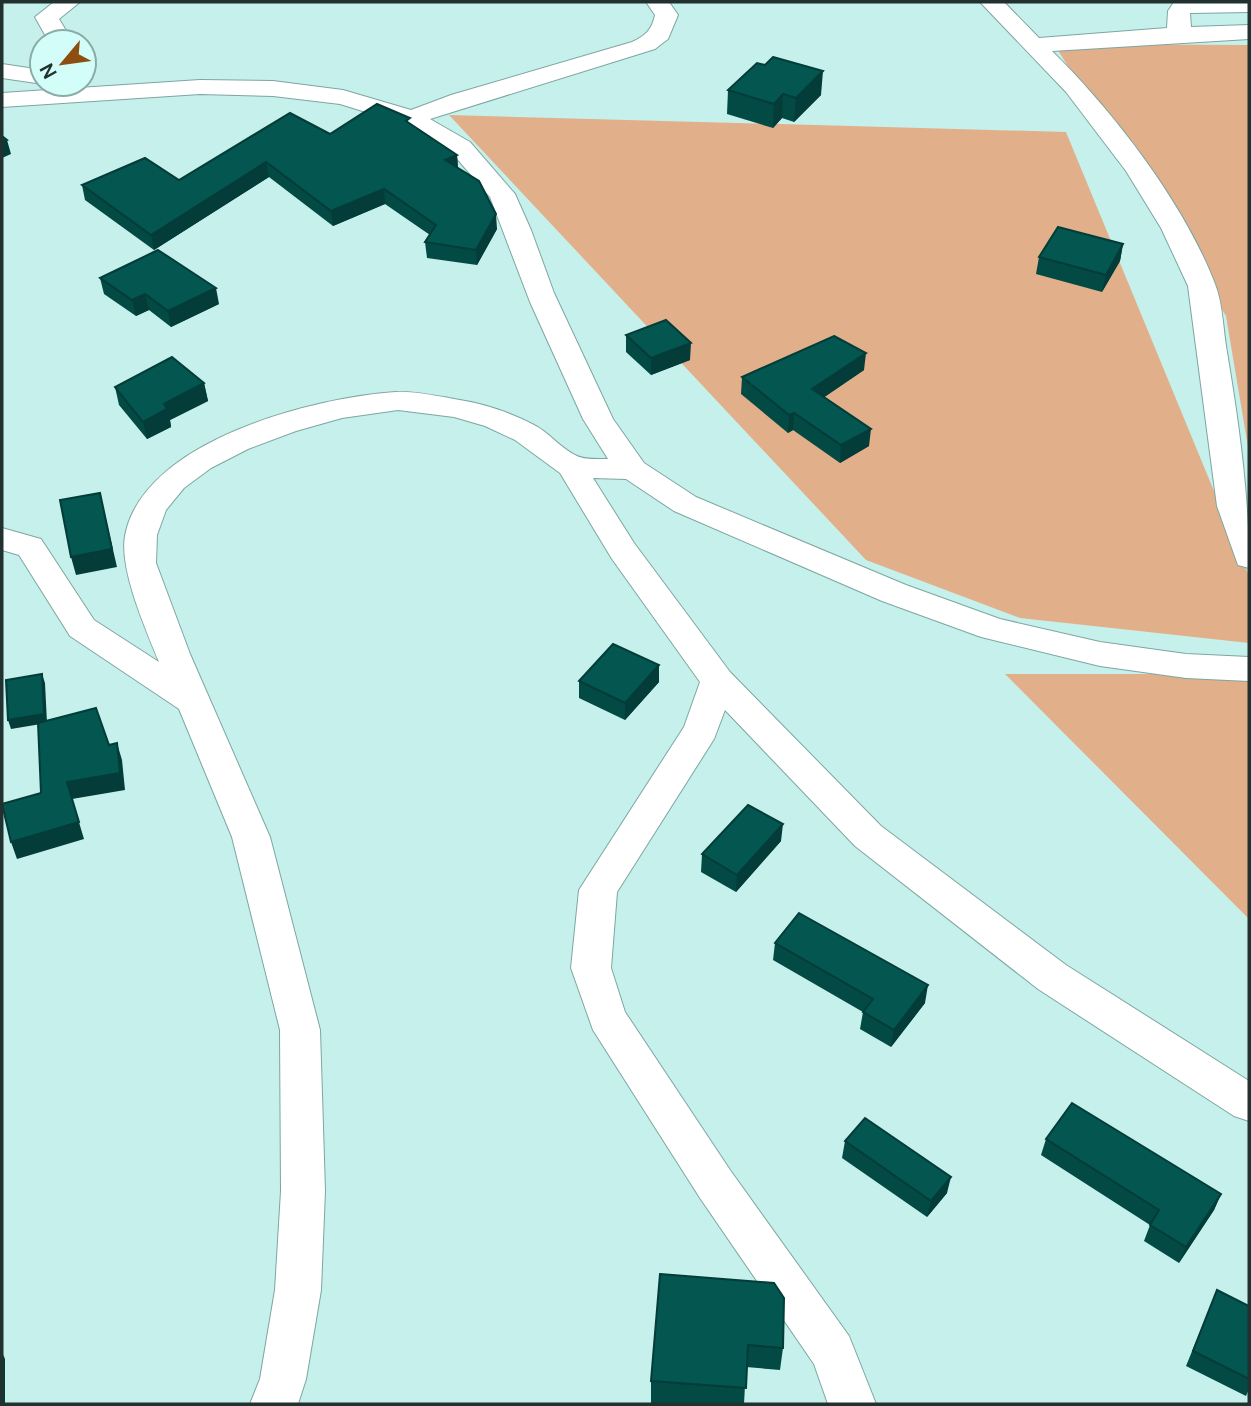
<svg xmlns="http://www.w3.org/2000/svg" width="1251" height="1406" viewBox="0 0 1251 1406" font-family="Manrope,sans-serif">
<rect width="100%" height="100%" fill="#c6f0eb"/>
<path fill="#e1b08a" d="M1054 44 1249 45V453L1226 316Z
M449 115 1066 132 1249 576V643L1020 618 866 560Z
M1005 674H1249V919Z"/>
<g fill="none" stroke-linecap="round" stroke-linejoin="round">
<g stroke="#7da6a1" stroke-width="2">
<path id="minor" d="M54 2H80L59 19 73 42H49L35 17Z
M646 2H669L678 15 668 39 655 49 430 119 470 142 515 194 531 230 554 293 613 419 644 463 696 497 906 585 1000 619 1100 642 1186 654 1249 657V681L1186 678 1100 666 981 637 882 601 674 511 626 479 593 478 634 543 730 672 881 826 1066 965 1249 1081V1121L1234 1116 1038 989 855 846 725 710 714 739 617 892 611 968 625 1012 730 1170 849 1336 876 1404H828L814 1364 700 1198 593 1030 571 968 579 890 684 727 700 682 612 559 560 473 515 440 485 426 454 417 398 410 342 418 296 431 248 449 211 468 184 488 166 510 157 535 156 563 190 654 270 837 320 1030 325 1191 321 1290 306 1379 298 1404H250L260 1379 275 1290 281 1191 280 1030 232 837 179 709 70 636 19 555 2 550V528L41 539 94 620 159 662C146 630 119 569 125 536 142 441 315 397 396 392 414 391 436 396 454 399 481 403 510 412 534 425 550 433 561 449 577 456 585 460 599 459 608 459L583 419 530 302 490 197 452 153 398 122 340 104 273 96 200 94 2 107V93L200 80 273 81 343 90 411 110 451 95 632 42C645 36 652 30 655 15Z
M980 2H1004L1039 38 1167 28 1168 11 1174 2H1249V12L1190 13 1191 27 1249 25V39L1052 51C1113 111 1184 203 1215 284 1223 304 1223 330 1227 352 1239 424 1249 495 1249 568L1238 565 1217 506 1188 286 1161 228 1126 171 1066 92Z
M2 64 42 70 43 84 2 78Z"/>
</g>
<use href="#minor" fill="#fff" fill-rule="evenodd"/>
</g>
<path fill="#034a45" d="M728 90 821 95 794 122 782 118 773 128 727 114Z
M411 124 457 155 458 168 497 229 477 265 427 258 425 242 430 235 385 204 333 226 269 177 154 250 85 200 82 185 179 180 330 134Z
M1123 244 1120 261 1102 292 1036 274 1039 257Z
M100 278 219 304 171 327 149 310 136 316 104 294Z
M626 335 690 360 651 375 626 352Z
M864 370 824 397 869 446 840 463 793 430 788 433 741 394 742 377Z
M204 383 208 401 170 420 171 427 147 439 119 405 115 387Z
M659 665V682L625 720 579 698V681Z
M781 841 736 892 701 872 702 854Z
M775 943 925 1003 891 1047 860 1029 863 1012 773 960Z
M1046 1139 1221 1194 1214 1210 1179 1263 1144 1241 1150 1225 1041 1155Z
M845 1141 947 1193 927 1217 842 1158Z
M660 1274 783 1348 780 1370 746 1367 744 1404H671L651 1403V1381Z
M1217 1290 1249 1306V1389L1246 1396 1186 1366Z"/>
<path fill="#033c38" d="M823 71 821 95 794 122 796 98Z
M783 94 782 118 773 128 774 104Z
M7 140 11 154 2 158V142Z
M457 155 458 170 445 160Z
M266 162 269 177 154 250 151 235Z
M384 189 385 204 333 226 331 211Z
M496 214 497 229 477 265 476 250Z
M1123 244 1120 261 1102 292 1106 275Z
M216 288 219 304 171 327 168 311Z
M145 294 149 310 136 316 132 300Z
M691 343 690 360 651 375V358Z
M866 353 864 370 810 407 812 389Z
M204 383 208 401 170 420 171 427 147 439 143 422 164 404Z
M794 413 793 430 788 433 789 415Z
M871 429 869 446 840 463 841 445Z
M100 493 117 567 76 575 71 557Z
M659 665V682L625 720V703Z
M42 674 45 683 47 723 11 729 8 720Z
M117 743 122 760 125 790 72 799 84 839 17 859 11 842 67 782Z
M783 824 781 841 736 892 737 875Z
M928 985 925 1003 891 1047 894 1030Z
M951 1177 947 1193 927 1217 931 1201Z
M1221 1194 1214 1210 1179 1263 1186 1247Z
M2 1352 5 1359V1404H2Z"/>
<path fill="#045650" stroke="#033c38" stroke-width="2" d="M773 57 823 71 796 98 783 94 774 104 728 90 757 63 765 65Z
M377 104 410 118 406 121 457 155 445 160 479 181 496 214 476 250 425 242 436 225 384 189 331 211 266 162 151 235 82 185 145 158 179 180 290 113 330 134Z
M2 136 7 140 2 142Z
M1058 227 1123 244 1106 275 1039 257Z
M158 250 216 288 168 311 145 294 132 300 100 278Z
M666 320 691 343 651 358 626 335Z
M834 336 866 353 812 389 871 429 841 445 794 413 789 415 742 377Z
M172 357 204 383 164 404 167 409 143 422 115 387Z
M100 493 112 549 71 557 60 500Z
M613 644 659 665 625 703 579 681Z
M42 674 44 714 8 720 6 680Z
M96 708 109 745 117 743 120 773 67 782 79 822 11 842 2 804 41 793 38 723Z
M748 805 783 824 737 875 702 854Z
M799 913 928 985 894 1030 863 1012 873 999 775 943Z
M1072 1103 1221 1194 1186 1247 1150 1225 1159 1210 1046 1139Z
M865 1118 951 1177 931 1201 845 1141Z
M660 1274 774 1283 784 1298 783 1348 748 1345 746 1388 651 1381Z
M1217 1290 1249 1306V1379L1193 1351Z"/>
<rect width="1251" height="1406" fill="none" stroke="#20312f" stroke-width="7"/>
<g transform="translate(63 63) rotate(241)"><circle r="33" fill="#d3fdf8" stroke="#8baba8" stroke-width="2"/>
<path d="M0-5L12 26L0 18L-12 26Z" fill="#8c4f11"/>
<text y="-10" font-size="19" font-weight="bold" text-anchor="middle" fill="#20312f">N</text>
</g>
</svg>
